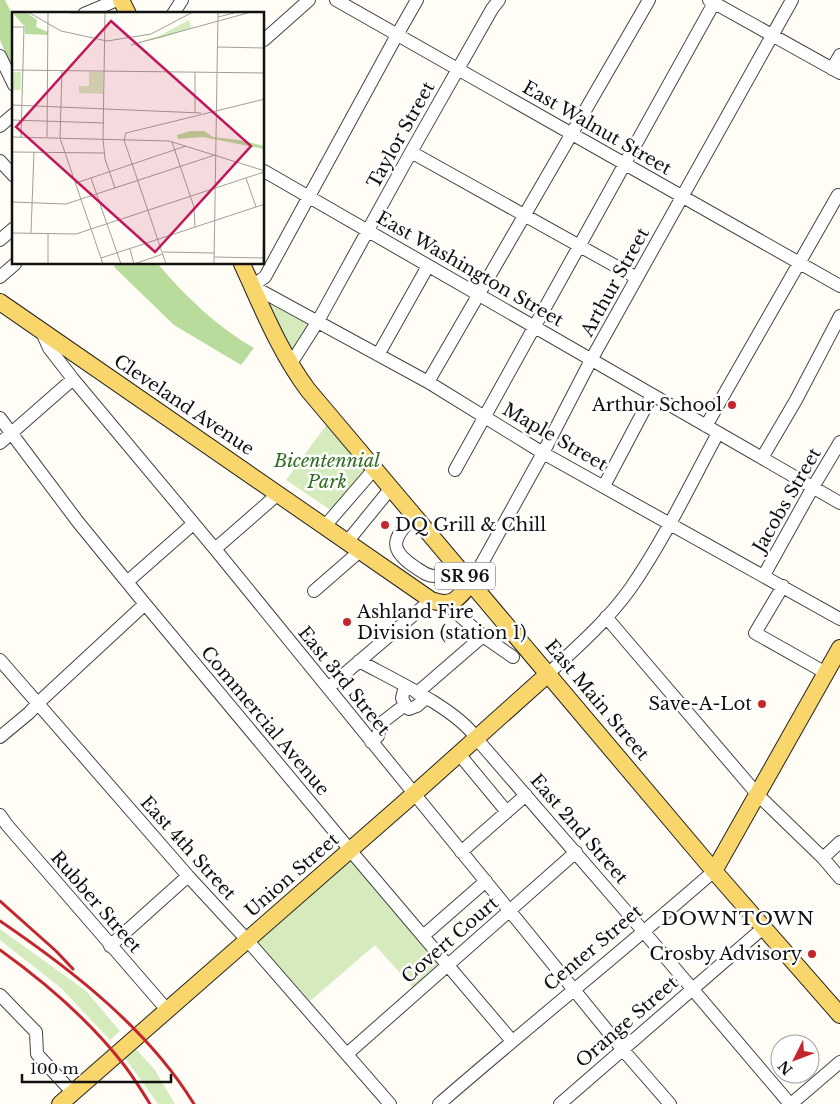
<svg xmlns="http://www.w3.org/2000/svg" width="840" height="1104" viewBox="0 0 840 1104" font-family="'Libre Baskerville',serif">
<rect width="100%" height="100%" fill="#fffdf5"/>
<path fill="#d5ebbd" d="M265 291 313 317 296 348 290 350Z
M327 424 365 471 332 511 286 480Z
M352 856 444 964 415 990 375 945 310 1001 255 939Z
M0 929 86 991 120 1031 110 1040 61 988 0 940Z
M135 1048 155 1070 175 1104H158L125 1058Z"/>
<path fill="#b9dc9c" d="M0 0H5L14 18V72L0 40Z
M116 264H158C185 296 217 327 254 348L241 365 174 325 114 267Z"/>
<g fill="none" stroke-linecap="round" stroke-linejoin="round">
<g stroke="#444" stroke-width="14">
<path id="minor" d="M336 0 840 286
M709 0 840 73
M84 14 117 0
M173 14 182 0
M264 40 309 0
M0 56 14 85
M832 69 840 55
M0 126 14 114
M411 152 637 278
M0 161 14 176
M264 171 840 503
M0 240 14 228
M0 277 15 264
M252 286 428 382 543 453 840 619
M252 286 265 277 397 35 417 0
M42 332 49 348 73 379 215 549 623 1050 670 1104
M378 355 428 266
M290 365 318 321 411 152 492 9 499 0
M428 382 649 0
M0 418 78 522 145 604 350 850 512 1041
M706 426 838 195
M0 443 73 379
M762 458 796 400 840 316
M455 470 714 3
M604 486 652 395
M415 515C394 537 386 548 415 567 421 571 428 577 436 576 443 575 450 568 455 564
M325 526 375 468
M347 542 391 488
M215 549 278 494
M764 575 813 487 840 442
M127 582 193 524
M471 583 543 453 591 360 792 0
M783 586 755 633 826 673
M314 591 360 551
M446 604 483 636 513 657
M606 617 758 795 823 858 840 878
M0 660 188 876 248 941 390 1104
M359 661C392 679 457 709 476 738L644 932 790 1104
M548 674C577 647 607 621 630 589 664 540 690 485 718 433
M405 686 402 698 406 706 409 709 417 706 426 698
M328 688 431 600
M417 693 483 636
M0 737 29 713 38 703 145 604
M371 742 378 736 380 724 405 705
M459 754 507 812
M0 815 7 825 168 1011
M461 852 526 795
M823 858 840 842
M423 936 486 881
M110 946 188 876
M0 995 36 1032 37 1054 73 1093
M347 1054 576 852
M439 1104C530 1025 624 950 714 871
M560 1104 763 928
M791 1104 840 1062"/>
</g>
<g stroke="#222" stroke-width="18">
<path id="major" d="M121 0 128 14
M242 264C262 307 279 351 308 390L714 871 840 1015
M0 302 431 600C452 608 458 599 471 583
M714 871 840 648
M60 1104 414 794 548 674"/>
</g>
<use href="#minor" stroke="#fff" stroke-width="12"/>
<use href="#major" stroke="#f9d66b" stroke-width="16"/>
<path stroke="#c4262e" stroke-width="3" d="M0 901 56 951 73 969
M0 921C72 970 148 1029 194 1104
M0 950C46 983 90 1021 124 1065 134 1078 142 1091 150 1104"/>
</g>
<g fill="#c4262e" stroke="#fff" stroke-width="2">
<circle cx="732" cy="405" r="5"/>
<circle cx="385" cy="525" r="5"/>
<circle cx="347" cy="622" r="5"/>
<circle cx="762" cy="704" r="5"/>
<circle cx="812" cy="954" r="5"/>
</g>
<g text-anchor="middle" stroke-width="5" stroke-linejoin="round" paint-order="stroke">
<rect fill="#fff" stroke="#585858" stroke-width="1" x="435" y="562.5" width="60" height="27" rx="4"/>
<g font-size="16" font-weight="bold" fill="#111">
<text x="465" y="582">SR 96</text>
</g>
<g font-size="18" fill="#111" stroke="#fff">
<text transform="translate(597 128) rotate(30)" y="6">East Walnut Street</text>
<text transform="translate(401 135) rotate(-61)" y="6">Taylor Street</text>
<text transform="translate(470 269) rotate(30)" y="6">East Washington Street</text>
<text transform="translate(615 282) rotate(-61)" y="6">Arthur Street</text>
<text transform="translate(184 405) rotate(34)" y="6">Cleveland Avenue</text>
<text transform="translate(555 437) rotate(30)" y="6">Maple Street</text>
<text transform="translate(787 500) rotate(-60)" y="6">Jacobs Street</text>
<text transform="translate(344 681) rotate(51)" y="6">East 3rd Street</text>
<text transform="translate(597 700) rotate(50)" y="6">East Main Street</text>
<text transform="translate(265 721) rotate(50)" y="6">Commercial Avenue</text>
<text transform="translate(579 829) rotate(49)" y="6">East 2nd Street</text>
<text transform="translate(188 848) rotate(48)" y="6">East 4th Street</text>
<text transform="translate(292 875) rotate(-41)" y="6">Union Street</text>
<text transform="translate(96 902) rotate(49)" y="6">Rubber Street</text>
<text transform="translate(450 940) rotate(-41)" y="6">Covert Court</text>
<text transform="translate(593 948) rotate(-40)" y="6">Center Street</text>
<text transform="translate(627 1022) rotate(-41)" y="6">Orange Street</text>
</g>
<g font-size="18" fill="#111" stroke="#fff" text-anchor="end">
<text x="722" y="411">Arthur School</text>
<text x="395" y="531" text-anchor="start">DQ Grill &amp; Chill</text>
<text x="357" y="618" text-anchor="start">Ashland Fire<tspan x="357" dy="21">Division (station 1)</tspan></text>
<text x="752" y="710">Save-A-Lot</text>
<text x="802" y="960">Crosby Advisory</text>
</g>
<g font-size="18" font-style="italic" fill="#2f6b1f" stroke="#fff">
<text x="327" y="467">Bicentennial<tspan x="327" dy="21">Park</tspan></text>
</g>
<g font-size="19" letter-spacing="1" fill="#111" stroke="#fff">
<text x="738" y="925">DOWNTOWN</text>
</g>
</g>
<g transform="translate(12 12)">
<rect width="252" height="252" fill="#fffdf5"/>
<path d="M177 8 179 16 150 26 123 31 147 24ZM0 60H9V78H0ZM77 60H91V82L67 81V74H77Z" fill="#d5ebbd"/>
<path d="M0 0H14L25 8 24 15 36 20V23L13 22V15ZM178 119H192L201 125 227 128 252 134V137L191 125 166 127 165 123Z" fill="#b9dc9c"/>
<path fill="none" stroke="#a09f9a" stroke-width="1" d="M16 0 49 19 95 29 139 22 181 0M58 1H104M206 5 226 0M0 15H12L9 125M119 33 239 0M205 35 253 36M0 58 253 61M0 93 189 101M183 101V60M0 108 92 111M0 125 157 129 253 159M35 125 36 0M48 126 50 58M48 126 91 252M91 127 93 147 103 176M91 127 93 0M112 128 154 252M112 128 114 121 253 87M160 130 182 195 183 216M0 140 92 141M79 166 109 252M234 166 244 195M64 171 174 134M0 190 54 192 203 143M0 221 64 222 252 160M19 221 22 140M118 237 122 252 151 242M151 240 202 241M202 245 252 246M89 246 253 192M36 252V222M202 252 206 0M251 252 252 193"/>
<path fill="#c2185b" fill-opacity="0.15" stroke="#c2185b" stroke-width="2.5" d="M99 9 239 134 143 240 4 115Z"/>
<rect width="252" height="252" fill="none" stroke="#111" stroke-width="2.5"/>
</g>
<g transform="translate(795 1059) rotate(228)"><circle r="24" fill="#ffffff" stroke="#a0a0a0"/>
<path d="M0-4L9 19L0 12L-9 19Z" fill="#c4262e"/>
<text y="-8" font-size="14" font-weight="bold" text-anchor="middle" fill="#111111">N</text>
</g>
<path d="M22 1074v8h149v-8" fill="none" stroke="#111111" stroke-width="2.5"/>
<text x="30" y="1074" font-size="15" fill="#111111" stroke="#ffffff" stroke-width="4" paint-order="stroke">100 m</text>
</svg>
